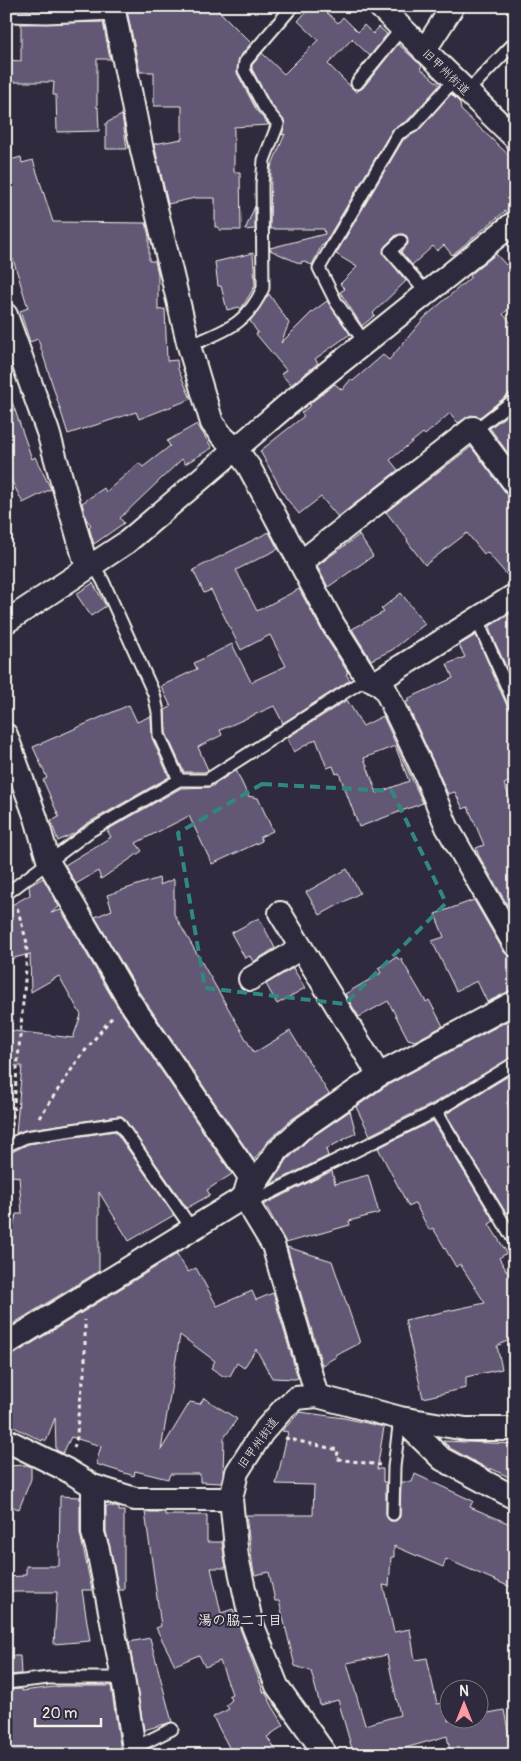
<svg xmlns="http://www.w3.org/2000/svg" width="521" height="1761" viewBox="0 0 521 1761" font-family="Pangolin,'Klee One',sans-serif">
<rect width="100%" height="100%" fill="#2f2a3d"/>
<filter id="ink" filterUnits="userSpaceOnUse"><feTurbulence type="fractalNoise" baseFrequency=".02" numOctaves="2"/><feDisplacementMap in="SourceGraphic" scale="10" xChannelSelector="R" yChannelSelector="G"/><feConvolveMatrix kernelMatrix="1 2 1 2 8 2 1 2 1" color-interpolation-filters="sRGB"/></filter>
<g filter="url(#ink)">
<path fill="#625976" stroke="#f4f1e8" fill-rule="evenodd" d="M126 6H214L251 43 239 58 237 73 257 111 269 125 234 127V172H240L241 230H219V227H215V198H195L168 204 154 144 182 139V106H154V72H140Z
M311 6H320L338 23 343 17 358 32 364 25 373 34 379 27 387 34 370 56 352 39 353 38 328 64 356 92 363 88 398 44 422 66 420 68 440 85 408 120 392 130 323 246 322 245 312 265 302 261 301 264 270 250V248L325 234 324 229H270L271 167 285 134 282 135 285 123 270 103 252 69V65L262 53 284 74 318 40 298 21Z
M103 22 110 59H97V108L98 107 99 131 57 132 56 95H53L54 82H6V60L21 61V24Z
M451 94 460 103 461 110 515 161V203L452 255 444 245 437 251 433 246 412 265 401 252 408 244 407 236 403 234 396 235 385 246 383 253 406 281 373 313 375 315 362 326 340 292 345 289 340 284 357 267 336 254 403 140 418 131Z
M122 115 127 149H106V123Z
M21 157 22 163 33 160 53 222 146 223 149 237V261H155L158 274V310L165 309 167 361 177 360 178 369 191 399 139 419 136 412 68 434 38 339 30 342 20 311 28 308 13 259 6 258V161Z
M255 206V229L245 230Z
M253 253 255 286 241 309 239 307 227 310 221 286H218L215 262Z
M496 254 506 265 515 256V303L503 314 515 327V392L510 393 480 417 471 415 458 423 450 413 425 435 423 433 390 460 398 470 338 517 321 497 299 514 286 498 260 451 304 416 301 413 311 405 309 404 335 384 342 390 351 379 353 381 383 355 389 360 425 317 471 277 470 275Z
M269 294 289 323 281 343 312 312 327 301 350 334 315 359 318 363 291 385 281 374 286 370 256 334 258 333 250 321Z
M6 393H9L32 459 35 457 51 489 23 503 6 470Z
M515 409V453L510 456 490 428Z
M197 424 212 448 185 464 182 459 120 518 124 523 94 544 89 527 91 525 86 519 82 503 104 488 106 492 139 463 143 467 170 446 167 441Z
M471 447 515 505V582H513L487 552 484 554 467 533 425 565 407 541 408 540 386 512Z
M269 532 278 549 236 570 257 611 299 589 322 631 348 673 346 674 350 680 283 723 274 706 220 730 222 735 198 747 208 770 205 772H184L166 733 165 710 171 707 161 686 197 669 194 663 232 644 251 682 286 666 270 635 241 650 211 590 204 593 193 570Z
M359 535 373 556 328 587 317 566Z
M93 583 106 606 91 616 76 594Z
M401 593 425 624 392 650 371 660 352 629 384 612 381 609Z
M515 611V686L489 629H491L490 626Z
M476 635 508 708 515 712V779L504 784 515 810V918L479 856 476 848 484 845 468 807 463 809 455 792 448 794 406 702 409 701 407 699 453 678 447 664 465 657 459 645Z
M347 700 363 726 383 716 423 803 359 827 339 773 336 774 333 766 327 768 316 739 294 752 287 738ZM395 746 409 781 377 793 364 758Z
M129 705 137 722 151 716 152 738 169 777 86 824 75 833 58 841 51 821 59 817 43 780 47 778 33 747Z
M236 770 248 796 258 798 273 831 260 837 262 841 212 864 189 816 136 843 142 851 101 879 98 871 76 884 65 865 111 837 107 830 181 788 211 787Z
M347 869 360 893 320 915 306 892Z
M43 878 59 907 51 913 61 910 117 1006 232 1174 207 1190 210 1195 187 1208 122 1116H118L25 1130 16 1133 22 1066H6V1030L73 1038 81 1015 59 976 31 992 30 954 6 960V908L30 895 29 886Z
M159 878 160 885 174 879V914L254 1053 290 1031 329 1094 292 1119 268 1141 254 1160 139 992 95 917 112 910 107 895Z
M474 900 504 952 508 956 515 958V989L487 1002 477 981 456 991 432 941 444 937 435 914Z
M259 918 275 948 253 962 250 956 245 958 231 933Z
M397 957 399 960 401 959 426 1002 429 1000 443 1026 415 1041 408 1039 388 1001 359 1017 345 994 381 973 378 968Z
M293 968 305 988 277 1004 266 984Z
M515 1017V1056L432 1104 370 1135 356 1107 386 1086Z
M515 1072V1096L507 1102 515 1129V1208L506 1213 446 1114Z
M350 1111 356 1133 326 1149 328 1156 271 1184 287 1160 309 1139Z
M433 1121 494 1221 489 1224 507 1253 499 1258 515 1285V1337L497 1346 502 1369 466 1377V1388L423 1398 405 1320 485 1303 460 1264 456 1267 433 1228 429 1230 415 1203 409 1207 378 1148Z
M115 1131 174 1215 129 1241 99 1192V1271L6 1328V1260L16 1214H22L19 1177 6 1175V1155L28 1144Z
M332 1171 335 1184 368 1175 379 1213 349 1221 350 1225 286 1243 265 1204Z
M287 1247 332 1261 360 1343 343 1352 336 1354V1357L322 1365Z
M177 1254 188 1272 196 1268 217 1306 252 1291 256 1300 273 1293 298 1378 295 1379 272 1378 256 1349 244 1368 237 1363 230 1376H223L211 1368 215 1361 180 1335 161 1450 190 1402 200 1404 204 1398 237 1419 224 1438 223 1474 221 1483 200 1482V1474H170L168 1479 135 1471 134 1476 96 1464 101 1446 71 1437 63 1453 56 1450 55 1418 46 1441 43 1439 42 1441 6 1423V1357L13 1355Z
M300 1412 344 1418 384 1427 377 1469H383V1482H386V1514L390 1521H396L400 1517 401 1482H412L415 1474 473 1501 470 1507 515 1526V1589L446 1559 443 1567 394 1546V1557H391L389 1586 383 1585 394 1632 410 1629 415 1660 427 1658 437 1704 448 1702V1721L459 1718H478V1715L504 1710 513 1755H451L447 1736 381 1755H358L356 1748 352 1749 338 1700 320 1705 311 1671 295 1666 279 1601H275L269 1572 255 1575 253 1568 246 1515H313L314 1485 276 1484 288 1432 282 1431ZM387 1655 400 1715 365 1725 347 1663Z
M443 1441 515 1444V1480L490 1468V1470L450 1448Z
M27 1465 31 1467V1479L19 1509 6 1505V1466Z
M60 1496 80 1497V1533L92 1590H82L90 1641 54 1644 57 1592H6V1577L23 1576V1574H26V1566H59Z
M106 1506H112L119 1508V1511H124V1590H119L106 1531Z
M145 1512H165V1515H207V1542H222L226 1568H211L221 1613 233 1609 264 1693 265 1692 273 1707 284 1725 267 1737 279 1755H233L213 1717 229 1709 226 1705 232 1700 228 1696 232 1694 220 1661 205 1667 199 1655 175 1665 156 1628 161 1626Z
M150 1638 172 1722 144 1730 129 1642Z
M6 1656H20L21 1674 6 1675Z
M62 1686H111L121 1751H111V1755H6V1690L22 1689V1691Z"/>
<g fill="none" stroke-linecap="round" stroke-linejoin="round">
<g stroke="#f4f1e8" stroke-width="15">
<path id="service" d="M6 16 46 17 115 14
M357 83 402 28
M467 92 515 42
M401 241 390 251 427 293
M365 343 336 302 319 268 398 134 413 126 454 80
M189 346C225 330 246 326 263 288L262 185 264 160 278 124 264 107 244 70 245 62 293 6
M475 430 515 399
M93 564 103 581 154 694 158 712 159 735 179 780
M477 620 515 705
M6 894 90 831 179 780H207L367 678
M515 1063 436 1111 515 1242
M10 1144 26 1137 119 1123 192 1229
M244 1197 260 1198 436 1111
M393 1514 394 1467 400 1418
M6 1683 49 1678H123
M134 1748 172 1729"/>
</g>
<g stroke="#f4f1e8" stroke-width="26">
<path id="minor" d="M113 6 142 150 189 346 212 423 222 436 236 449 249 467 333 624 367 678 376 682 385 689 426 776 447 827 515 945
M379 6 515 138
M424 51 453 6
M6 315 48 432 87 568
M301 562 473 428 515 484
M6 622 127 542 286 406 515 222
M376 682 515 595
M6 735 36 818 49 863 128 999 250 1177 244 1197 273 1245 317 1396
M280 913 379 1075
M250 979 301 948
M6 1344 244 1197 256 1183 277 1151 301 1129 379 1075 515 1002
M400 1418 442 1459 515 1498
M6 1440 67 1470 93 1486 135 1499H231
M93 1486V1533L98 1550 123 1678 135 1755
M326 1755 277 1686 251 1621 237 1557 231 1499 237 1472 262 1433 285 1407 296 1398 317 1396 400 1418 466 1429H515"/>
</g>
<path stroke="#f4f1e8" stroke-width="3" stroke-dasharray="4 4" stroke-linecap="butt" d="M39 1118 80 1057 113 1016
M12 1126 26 969 27 943 17 907
M285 1438 338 1450 337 1459 380 1465
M74 1448 77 1437 78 1416 85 1367V1320"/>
<use href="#service" stroke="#2f2a3d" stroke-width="11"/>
<use href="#minor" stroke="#2f2a3d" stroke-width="22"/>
</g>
</g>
<path fill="none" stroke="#318880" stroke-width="4" stroke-dasharray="10 6" stroke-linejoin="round" d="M262 784 392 791 446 903 345 1004 205 988 178 833Z"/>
<g text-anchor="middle" stroke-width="4" stroke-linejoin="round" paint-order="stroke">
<g font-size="12" fill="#f4f1e8" stroke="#2f2a3d">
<text transform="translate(446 72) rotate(44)" y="4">旧甲州街道</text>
<text transform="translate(258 1443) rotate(-54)" y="4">旧甲州街道</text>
</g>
<g font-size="14" font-weight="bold" fill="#f4f1e8" stroke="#2f2a3d">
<text x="240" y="1625">湯の脇二丁目</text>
</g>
</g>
<rect width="521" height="1761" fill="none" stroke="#2f2a3d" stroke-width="25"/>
<rect x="12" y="12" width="496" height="1736" fill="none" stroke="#f4f1e8" stroke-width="2" filter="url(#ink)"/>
<g transform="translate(464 1704)"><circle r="24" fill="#2f2a3d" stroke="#7e7a81"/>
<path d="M0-4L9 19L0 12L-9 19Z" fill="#ff9aa2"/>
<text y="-8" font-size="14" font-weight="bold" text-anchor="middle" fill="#f4f1e8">N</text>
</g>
<path d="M35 1718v8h66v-8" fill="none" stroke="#f4f1e8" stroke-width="2.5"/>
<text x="42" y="1718" font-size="15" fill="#f4f1e8" stroke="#2f2a3d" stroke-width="4" paint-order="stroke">20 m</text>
</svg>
